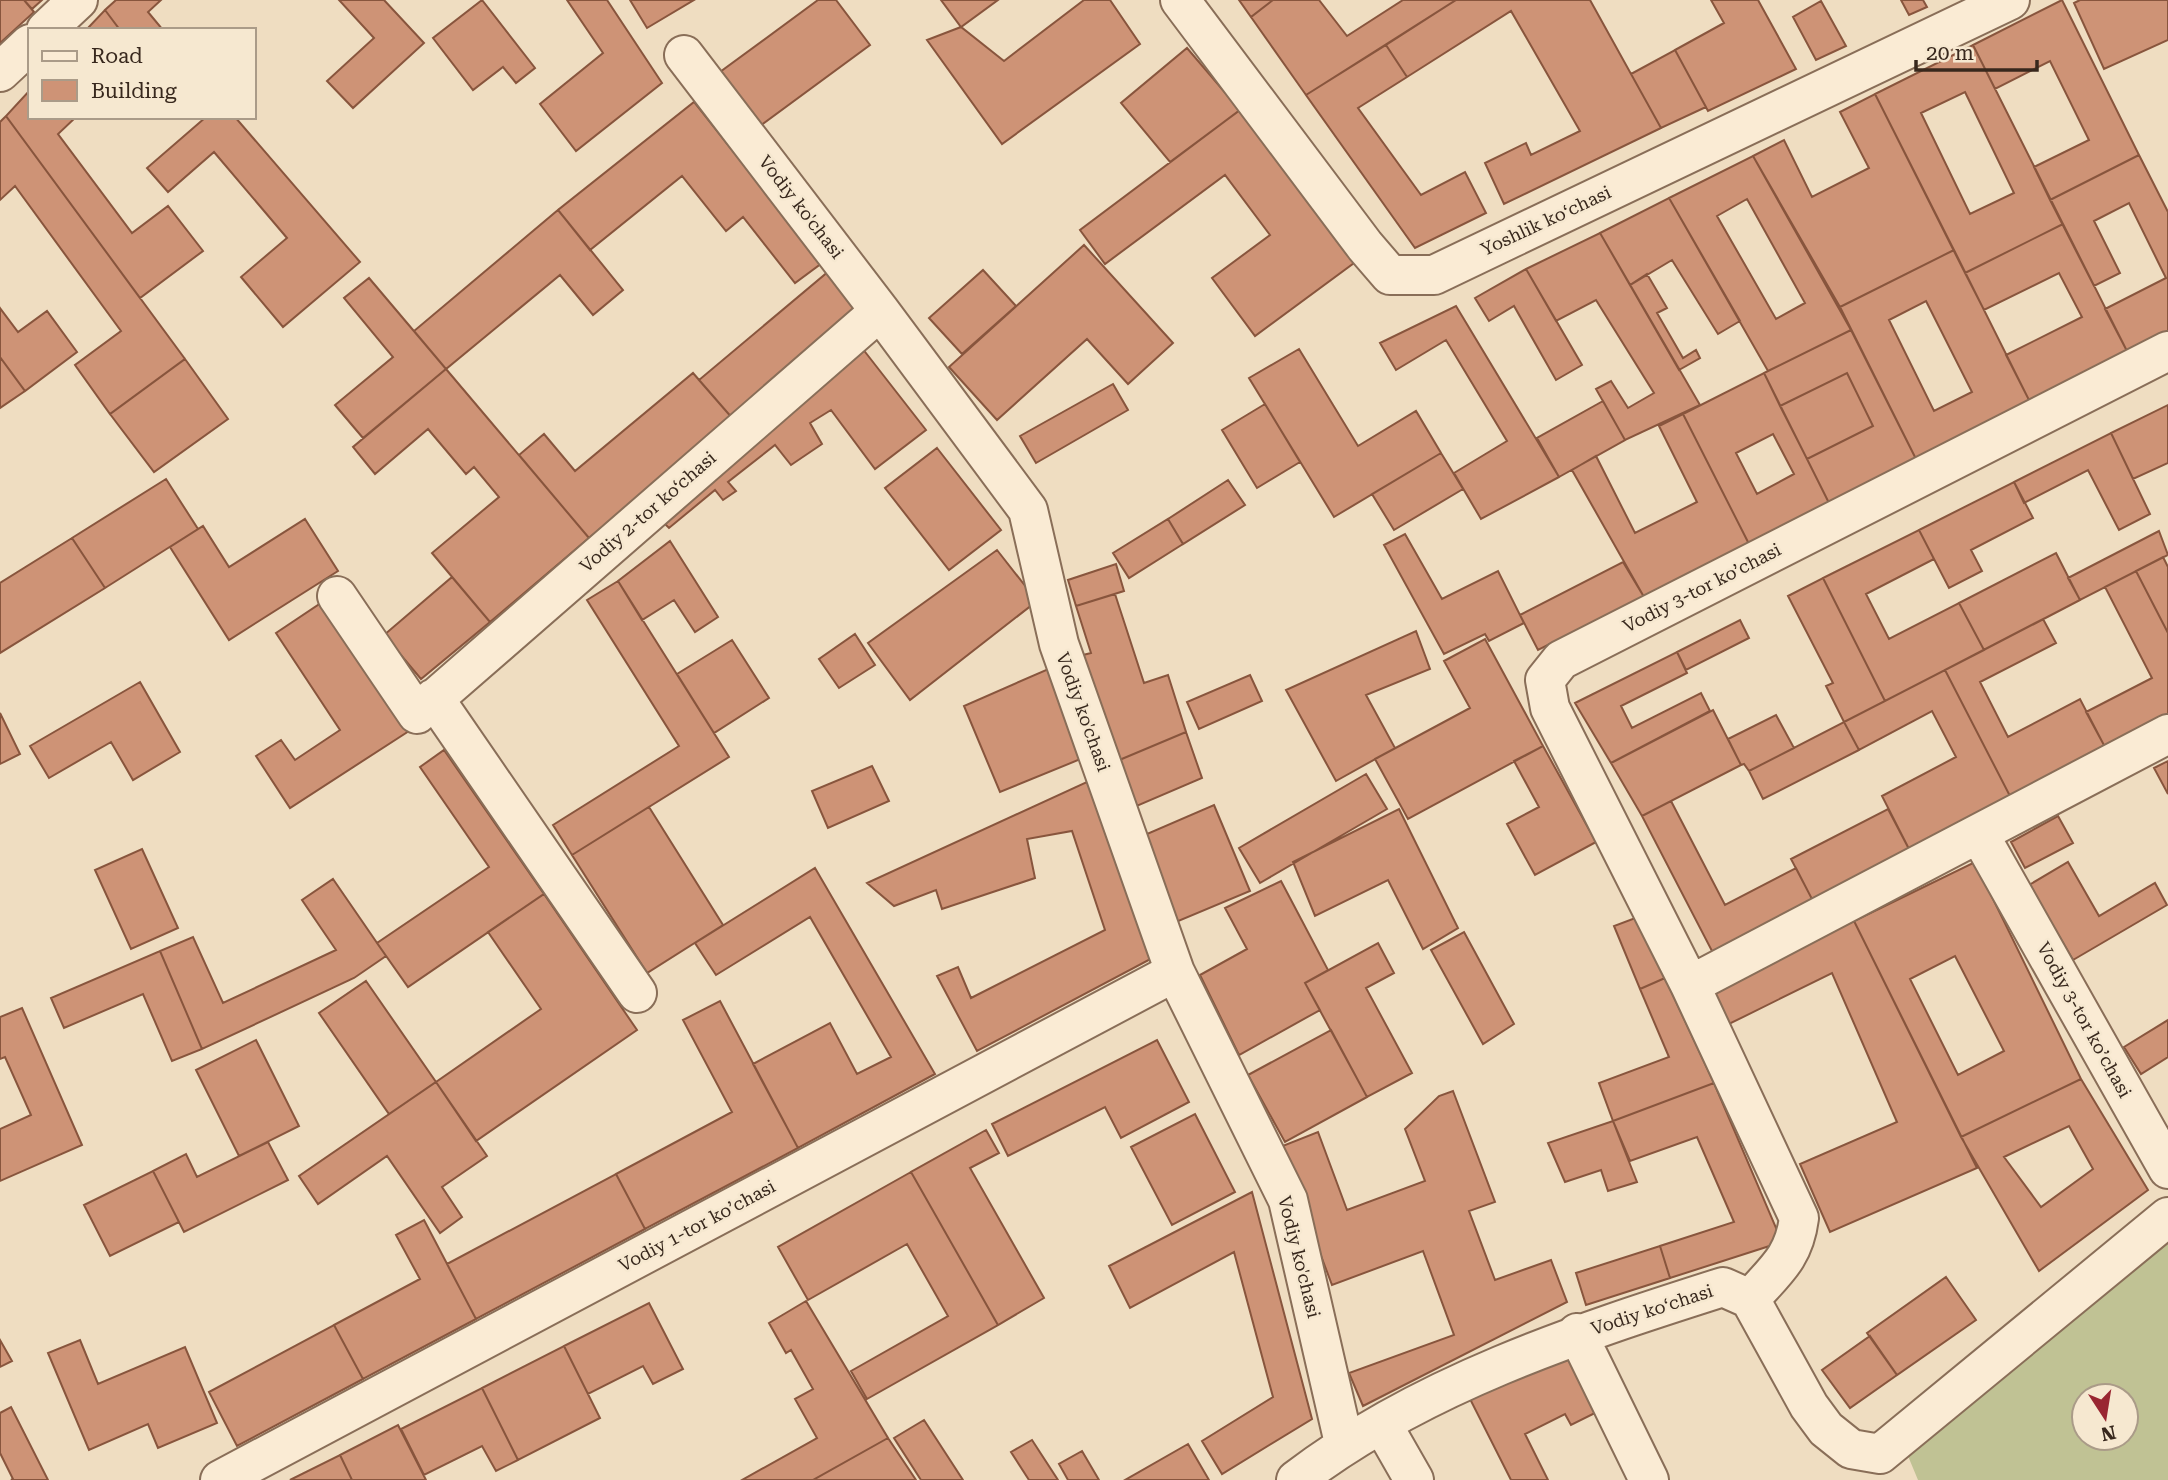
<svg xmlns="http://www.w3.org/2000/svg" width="2168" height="1480" viewBox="0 0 2168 1480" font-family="'Roboto Serif',serif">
<rect width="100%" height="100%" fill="#efddc1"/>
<path fill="#c0c294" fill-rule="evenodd" d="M2168 1239V1480H1918L1908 1456ZM2084 1396H2126V1438H2084Z"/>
<path fill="#ce9376" stroke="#88553d" stroke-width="2" fill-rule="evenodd" d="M0 0H24L34 12 0 43Z
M24 0H42L32 9Z
M116 0H161L148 12 163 30H120L105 10Z
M339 0H384L424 43 353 108 327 81 374 38Z
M482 0 535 68 516 83 503 67 473 90 433 38Z
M567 0H607L662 83 576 151 540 104 603 53Z
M630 0H694L647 28Z
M818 0H836L870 45 760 126 720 72Z
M941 0H998L961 27Z
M1084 0H1110L1140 44 1002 144 927 40 961 27 1004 61Z
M1239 0H1273L1251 17Z
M1273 0H1319L1347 36 1403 0H1456L1306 95 1251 17Z
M1456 0H1590L1661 128 1504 204 1485 163 1526 143 1531 155 1580 131 1511 11 1407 77 1386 45Z
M1711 0H1758L1796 69 1708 111 1675 50 1724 23Z
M1901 0H1923L1927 7 1909 15Z
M2062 0 2139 155 2050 200 2034 167 2089 140 2050 61 1995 89 1973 45Z
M2080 0H2168V40L2104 69 2074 3Z
M1821 1 1846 46 1816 60 1793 17Z
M105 10 120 30H86Z
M1386 45 1407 77 1358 108 1421 195 1465 172 1486 213 1415 248 1306 95Z
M1973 45 2063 224 1965 273 1875 94ZM1965 92 2014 193 1970 214 1921 113Z
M1187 48 1240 110 1170 162 1121 103Z
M1675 50 1706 107 1661 128 1631 74Z
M30 90V117H76L58 134 132 233 168 206 203 251 140 298 6 116Z
M1875 94 1954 250 1840 307 1753 156 1784 140 1812 197 1869 168 1840 112Z
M694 102 822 263 795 283 743 217 726 231 682 176 590 250 558 210Z
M1240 110 1354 263 1255 336 1212 278 1270 235 1225 175 1105 264 1080 230Z
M6 116 185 359 110 414 75 365 121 331 15 186 0 200V122Z
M206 117H235L360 262 283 327 241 277 287 238 214 152 168 192 147 168Z
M2139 155 2168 212V336L2129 355 2105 309 2166 278 2129 203 2094 221 2120 273 2094 286 2050 200Z
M1753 156 1851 330 1768 371 1669 198ZM1747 199 1805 303 1776 319 1717 216Z
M1669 198 1740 321 1718 334 1672 260 1630 285 1600 233Z
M558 210 623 290 593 315 560 275 446 369 414 331Z
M2063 224 2129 355 2031 404 2006 355 2082 317 2059 273 1984 310 1965 273Z
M1600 233 1700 405 1625 440 1596 389 1611 381 1628 408 1654 393 1596 300 1556 321 1526 269Z
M1084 245 1173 343 1128 384 1087 339 997 420 949 367Z
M1954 250 2031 404 1917 461 1840 307ZM1926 301 1972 392 1934 411 1889 320Z
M1526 269 1582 365 1556 380 1514 306 1489 321 1475 298Z
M983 270 1016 306 962 354 929 318Z
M829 271 862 310 733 419 699 380Z
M1647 274 1667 308 1657 313 1683 358 1696 350 1700 358 1679 370 1630 285Z
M369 278 446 369 363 438 335 405 393 357 344 298Z
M1456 306 1559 477 1481 519 1454 473 1507 441 1446 340 1396 370 1380 343Z
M0 308 18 332 47 311 77 352 25 391 0 357Z
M1851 330 1917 461 1830 505 1807 459 1873 426 1847 373 1780 406 1764 373Z
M855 339 926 430 875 469 831 410 810 423 822 444 791 465 775 445 728 482 736 491 723 500 715 490 669 528 657 516Z
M1299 349 1358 446 1416 411 1441 453 1334 517 1249 378Z
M0 357 25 391 0 408Z
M185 359 228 419 154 472 110 414Z
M446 369 589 538 490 622 432 553 499 497 474 467 466 474 428 429 375 474 353 447Z
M693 373 733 419 589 538 519 455 544 434 575 471Z
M1764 373 1830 505 1749 544 1683 414ZM1773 434 1794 474 1757 494 1736 453Z
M1847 373 1873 426 1807 459 1780 406Z
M1113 384 1128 410 1036 463 1020 436Z
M1603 401 1625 440 1559 477 1537 438Z
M1265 404 1300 462 1257 488 1222 430Z
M2168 405V463L2133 479 2111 433Z
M1683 414 1749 544 1644 597 1572 470 1596 456 1635 533 1697 502 1659 426Z
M2111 433 2150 514 2119 530 2088 470 2024 503 2014 482Z
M937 448 1001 530 949 570 885 488Z
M1441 453 1463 489 1394 530 1372 494Z
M166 479 198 529 105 588 72 538Z
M1228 480 1245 505 1183 544 1168 519Z
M2014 482 2033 518 1971 550 1982 571 1949 588 1919 530Z
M305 519 338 571 229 640 170 547 203 526 229 567Z
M1168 519 1183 544 1129 578 1113 553Z
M1919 530 1934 559 1866 594 1889 639 1959 603 1984 650 1885 701 1823 578Z
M2159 531 2168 555 2080 600 2068 578Z
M1405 534 1442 599 1498 571 1524 623 1489 641 1485 634 1444 654 1384 545Z
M72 538 105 588 0 653V583Z
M670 541 718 617 695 632 674 600 642 620 618 581Z
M997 550 1037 601 910 700 868 643Z
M2056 553 2080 600 1984 650 1959 603Z
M2163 557 2168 567V633L2136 571Z
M1623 562 1644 597 1538 650 1520 615Z
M1116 564 1124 591 1076 606 1068 580Z
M2136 571 2168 633V717L2106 749 2086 712 2152 678 2105 587Z
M452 577 490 622 421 679 384 635Z
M1823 578 1885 701 1844 722 1826 686 1833 683 1788 596Z
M618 581 729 757 572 855 553 825 679 746 587 600Z
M1115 594 1144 683 1168 675 1186 732 1117 761 1083 655 1091 653 1076 606Z
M324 601 409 731 290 808 256 756 281 740 295 760 340 730 276 633Z
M2043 619 2056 643 1980 682 2008 737 2080 699 2106 749 2011 798 1945 670Z
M1740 620 1749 638 1686 670 1677 652Z
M1416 631 1430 669 1366 695 1395 748 1336 781 1286 690Z
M855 634 875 665 839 688 819 659Z
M1485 639 1543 746 1408 819 1375 759 1470 708 1444 661Z
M732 640 769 698 714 733 677 674Z
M1677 652 1687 673 1621 706 1632 728 1701 693 1710 711 1611 763 1575 703Z
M1053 667 1083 758 1000 792 964 706Z
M1945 670 2011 798 1910 851 1882 796 1956 757 1932 711 1859 750 1844 722Z
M1250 675 1262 701 1199 729 1187 702Z
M140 682 180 752 133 780 111 742 49 778 30 746Z
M1713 710 1741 765 1642 816 1611 763Z
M0 713 20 754 0 764Z
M1776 715 1794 748 1749 771 1744 764 1741 765 1728 739Z
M1844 722 1859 750 1763 799 1749 771Z
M1186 732 1202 778 1132 808 1117 761Z
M1543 746 1596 842 1535 875 1507 824 1539 807 1514 761Z
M444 750 544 894 408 987 377 943 489 867 420 767Z
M2168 761V794L2154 768Z
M872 766 889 801 828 828 812 791Z
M1366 774 1387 809 1260 883 1239 848Z
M1089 781 1160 954 977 1051 937 976 958 967 971 998 1105 930 1072 831 1027 839 1035 878 942 909 936 890 894 906 867 883Z
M1671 801 1725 905 1796 868 1813 901 1713 953 1642 816Z
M1214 805 1250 891 1176 922 1140 837Z
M649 807 723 925 647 973 572 855Z
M1399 809 1458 928 1423 949 1388 880 1315 916 1293 862Z
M1888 809 1910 851 1813 901 1791 859Z
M2058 816 2073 843 2025 868 2011 842Z
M142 849 178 928 131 949 95 870Z
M1975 862 2081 1079 1961 1137 1854 921ZM1955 956 2004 1051 1958 1075 1910 979Z
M2068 862 2099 916 2155 883 2167 905 2073 960 2029 885Z
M815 868 935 1074 798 1148 753 1064 830 1023 857 1074 891 1057 810 917 716 975 695 943Z
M333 879 386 956 354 978 202 1049 160 951 193 937 223 1003 336 950 302 900Z
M1281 881 1328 970 1305 983 1320 1010 1239 1055 1200 975 1247 949 1225 908Z
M544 894 637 1030 476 1141 436 1082 541 1009 488 932Z
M1638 917 1665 978 1640 989 1614 926Z
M1854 921 1977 1168 1830 1232 1800 1164 1897 1122 1832 973 1729 1024 1713 991Z
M1464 932 1514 1024 1483 1044 1431 950Z
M1378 943 1394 973 1366 988 1412 1073 1367 1097 1305 983Z
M160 951 202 1049 172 1061 143 994 64 1028 51 998Z
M1665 978 1714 1083 1613 1121 1599 1083 1669 1057 1640 989Z
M366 981 436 1082 389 1114 319 1013Z
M720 1001 798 1148 645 1229 616 1174 732 1112 683 1020Z
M22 1008 82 1145 0 1181V1129L31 1115 5 1057 0 1059V1017Z
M2168 1020V1057L2141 1074 2124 1047Z
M1331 1030 1367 1097 1285 1142 1248 1075Z
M256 1040 299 1126 239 1156 196 1070Z
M1157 1040 1189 1102 1121 1138 1105 1107 1008 1156 992 1124Z
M2081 1079 2148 1190 2039 1271 1961 1137ZM2069 1126 2093 1169 2041 1207 2004 1157Z
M436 1082 487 1156 442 1187 462 1217 440 1233 387 1156 318 1204 299 1176Z
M1714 1083 1782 1242 1670 1278 1660 1246 1734 1222 1697 1137 1630 1161 1613 1121Z
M1453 1091 1495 1202 1469 1211 1495 1280 1551 1260 1567 1302 1363 1406 1349 1373 1454 1335 1423 1251 1332 1285 1280 1147 1318 1132 1347 1210 1425 1181 1405 1129 1439 1096Z
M1195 1114 1235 1192 1172 1225 1131 1147Z
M1613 1121 1637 1182 1608 1191 1601 1170 1565 1182 1548 1143Z
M986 1130 999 1153 970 1168 1044 1298 998 1325 911 1172Z
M268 1142 288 1180 184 1232 153 1171 186 1154 197 1177Z
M153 1171 179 1222 110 1256 84 1205Z
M911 1172 998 1325 867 1399 851 1371 948 1316 907 1244 808 1300 778 1247Z
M616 1174 645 1229 476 1319 447 1264Z
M1252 1192 1312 1419 1222 1474 1202 1441 1273 1397 1234 1252 1130 1308 1109 1266Z
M424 1220 476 1319 363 1379 334 1325 420 1279 396 1235Z
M1660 1246 1670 1278 1586 1305 1576 1273Z
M1946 1277 1976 1320 1897 1375 1867 1333Z
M806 1301 888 1438 813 1480H742L817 1438 795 1399 813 1389 791 1350 786 1353 769 1323Z
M649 1303 683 1369 653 1384 643 1366 588 1394 564 1346Z
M334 1325 363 1379 237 1446 209 1392Z
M1870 1336 1897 1375 1850 1408 1822 1370Z
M0 1340 12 1361 0 1367Z
M80 1340 98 1384 185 1347 217 1423 158 1448 148 1424 89 1450 48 1353Z
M1569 1342 1603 1409 1571 1425 1565 1414 1525 1434 1548 1480H1511L1467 1393Z
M564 1346 600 1418 518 1460 482 1388Z
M482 1388 518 1460 496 1471 482 1446 424 1475 401 1429Z
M11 1407 48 1480H11L13 1479 0 1453V1413Z
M924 1420 963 1480H921L894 1438Z
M398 1425 426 1480H352L340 1455Z
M888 1438 916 1480H813Z
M1032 1440 1058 1480H1029L1011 1452Z
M1188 1444 1209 1480H1125Z
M1082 1451 1099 1480H1068L1059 1464Z
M340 1455 352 1480H290Z"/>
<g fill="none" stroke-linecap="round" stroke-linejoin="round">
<g stroke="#896e58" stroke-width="42">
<path id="minor" d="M1180 0 1365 246 1390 275H1434L2010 0
M46 30 78 0
M684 55 880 311 1028 510 1059 644 1175 972 1288 1200 1344 1443
M0 72 30 44
M2168 351 1561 660 1545 680 1550 708 1690 985 2168 734
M337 596 417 714 880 311
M434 698 637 993
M1979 834 2168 1169
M1690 985 1799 1218C1794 1257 1776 1270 1750 1299
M1577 1333 1649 1480
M1382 1424 1414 1480
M220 1480 1175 972
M1296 1480C1420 1385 1575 1334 1723 1287L1750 1299 1809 1406 1826 1429 1851 1449 1880 1454 2168 1217"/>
</g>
<use href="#minor" stroke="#faebd4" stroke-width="38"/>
</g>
<g text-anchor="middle" stroke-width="5" stroke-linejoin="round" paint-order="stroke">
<g font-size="18" fill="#38281d" stroke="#f6e8d0">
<text transform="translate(801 207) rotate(52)" y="6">Vodiy ko'chasi</text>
<text transform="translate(1546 221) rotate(-25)" y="6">Yoshlik koʻchasi</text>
<text transform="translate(648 512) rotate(-41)" y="6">Vodiy 2-tor ko‘chasi</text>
<text transform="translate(1702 588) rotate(-27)" y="6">Vodiy 3-tor koʼchasi</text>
<text transform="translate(1083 712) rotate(70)" y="6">Vodiy ko'chasi</text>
<text transform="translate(2084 1020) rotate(61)" y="6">Vodiy 3-tor koʼchasi</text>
<text transform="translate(697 1226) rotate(-28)" y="6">Vodiy 1-tor koʼchasi</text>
<text transform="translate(1299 1257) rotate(76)" y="6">Vodiy ko'chasi</text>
<text transform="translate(1652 1310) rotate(-18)" y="6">Vodiy koʻchasi</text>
</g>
</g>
<rect x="28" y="28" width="228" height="91" fill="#f6e8d0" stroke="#aa9b88" stroke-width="2"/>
<rect x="42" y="51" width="35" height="10" fill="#faebd4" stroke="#aa9b88" stroke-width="2"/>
<text x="91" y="63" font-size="21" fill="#38281d">Road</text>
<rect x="42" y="80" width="35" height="21" fill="#ce9376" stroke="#aa9b88" stroke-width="2"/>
<text x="91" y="98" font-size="21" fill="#38281d">Building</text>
<g transform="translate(2105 1417) rotate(168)"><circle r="33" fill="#f6e8d0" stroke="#aa9b88" stroke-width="2"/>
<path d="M0-5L12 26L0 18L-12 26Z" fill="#992631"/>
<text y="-10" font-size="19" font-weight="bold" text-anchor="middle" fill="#38281d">N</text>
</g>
<path d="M1916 60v10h121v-10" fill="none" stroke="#38281d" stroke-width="3.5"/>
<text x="1926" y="60" font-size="21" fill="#38281d" stroke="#f6e8d0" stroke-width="5" paint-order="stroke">20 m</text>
</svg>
